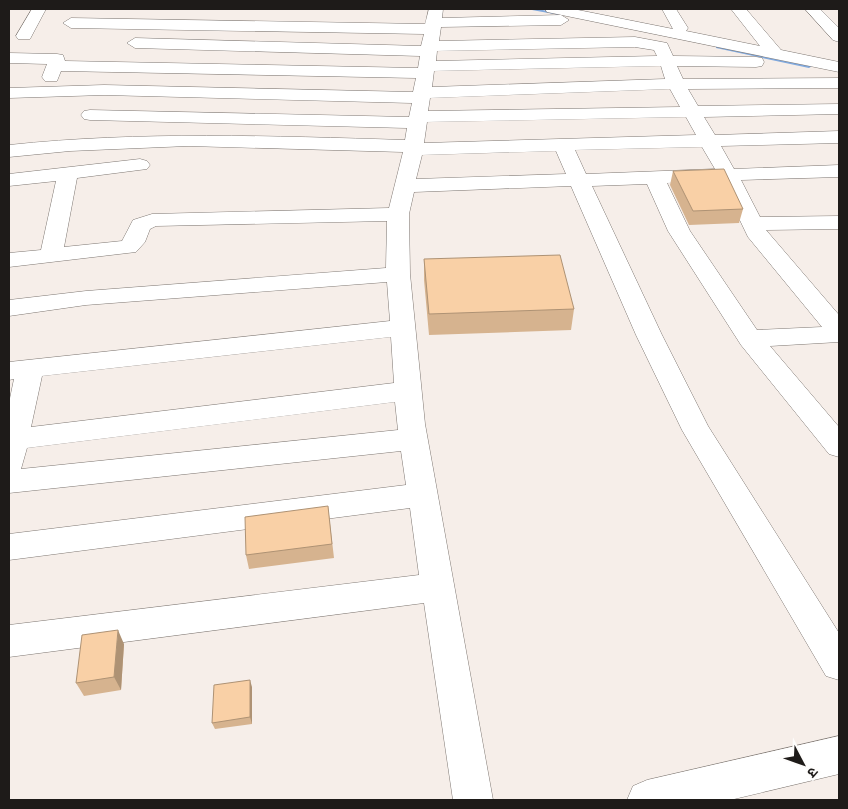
<svg xmlns="http://www.w3.org/2000/svg" width="848" height="809" viewBox="0 0 848 809" font-family="Karla,'Noto Sans Devanagari',sans-serif">
<rect width="100%" height="100%" fill="#f6eee9"/>
<g fill="none" stroke-linecap="round" stroke-linejoin="round">
<path fill="#7fa8dd" fill-rule="evenodd" d="M530 9H538L561 14 559 15 532 10Z
M718 45 809 64 812 66 809 68 716 48V46Z"/>
<g stroke="#7e7772" stroke-width="1">
<path id="minor" d="M32 9H46L30 39H18L16 36Z
M429 9H443L442 18 561 15 569 20 561 25 441 27 439 41 635 37 667 43 673 56 756 57 762 58 764 62 762 66 756 67 677 66 683 79 839 78V88L688 89 698 106 839 104V114L704 117 715 135 839 131V143L721 146 734 169 839 165V177L741 180 760 217 839 216V229L766 230 839 315V342L770 346 839 427V457L829 454 741 345 668 231 647 184 592 186 662 335 708 426 839 633V680L826 676 682 430 636 335 571 186 414 192 409 214 410 274 425 424 493 800H453L424 603 9 657V625L419 575 410 508 9 560V534L406 485 401 451 9 493V403L14 379 9 380V362L390 321 387 282 86 305 9 316V300L86 291 386 268 387 221 156 226 150 229 145 242 136 252 9 267V253L41 250 56 181 9 186V174L140 159 147 161 150 165 147 169 77 178 64 247 122 241 133 220 152 214 389 208 403 152 188 146 70 151 9 157V145C141 131 272 136 405 140L407 128 90 120 84 119 81 115 84 111 90 110 409 117 412 103 104 95 9 98V88L104 85 413 92 416 78 61 71 57 81H45L42 77 47 64 9 63V53L57 54 63 55 65 61 418 68 420 56 135 48 127 43 135 38 421 46 424 34 71 28 63 23 71 18 425 24ZM635 47 654 50 657 56 436 61 437 51ZM661 66 665 79 432 87 434 71ZM670 89 680 107 428 111 430 98ZM686 117 696 135 424 143 427 122ZM702 147 715 169 586 174 575 150ZM556 151 566 174 416 179 422 155ZM721 181 748 237 822 327 757 330 690 231 667 183ZM391 337 394 383 31 427 42 376ZM395 402 398 430 21 469 27 448Z
M545 9H573L673 29 662 9H676L688 28 686 31 760 46 731 9H746L781 50 839 62V72L552 13 547 12Z
M805 9H820L839 28V42L833 40Z
M839 736V774L730 800H627L633 786 647 780Z"/>
</g>
<use href="#minor" fill="#fff" fill-rule="evenodd"/>
</g>
<path fill="#d6b38f" d="M673 171 743 209 739 223 689 225 670 185Z
M424 259 574 309 571 330 429 335 424 280Z
M328 506 334 558 249 569 246 555Z
M124 644 121 690 84 696 76 683Z
M252 687V724L215 729 212 723Z"/>
<path fill="#ae9274" d="M118 630 124 644 121 690 114 677Z
M250 680 252 687V724L250 717Z"/>
<path fill="#f9d0a6" stroke="#ae9274" d="M724 169 743 209 693 211 673 171Z
M560 255 574 309 429 314 424 259Z
M328 506 332 544 246 555 245 517Z
M118 630 114 677 76 683 82 635Z
M250 680V717L212 723 214 685Z"/>
<rect width="848" height="809" fill="none" stroke="#1e1b19" stroke-width="20"/>
<g transform="translate(803 764) rotate(131)" stroke="#fefdfc" stroke-width="4" paint-order="stroke">
<path d="M0-4L9 19L0 12L-9 19Z" fill="#1e1b19"/>
<text y="-8" font-size="14" font-weight="bold" text-anchor="middle" fill="#1e1b19">उ</text>
</g>
</svg>
